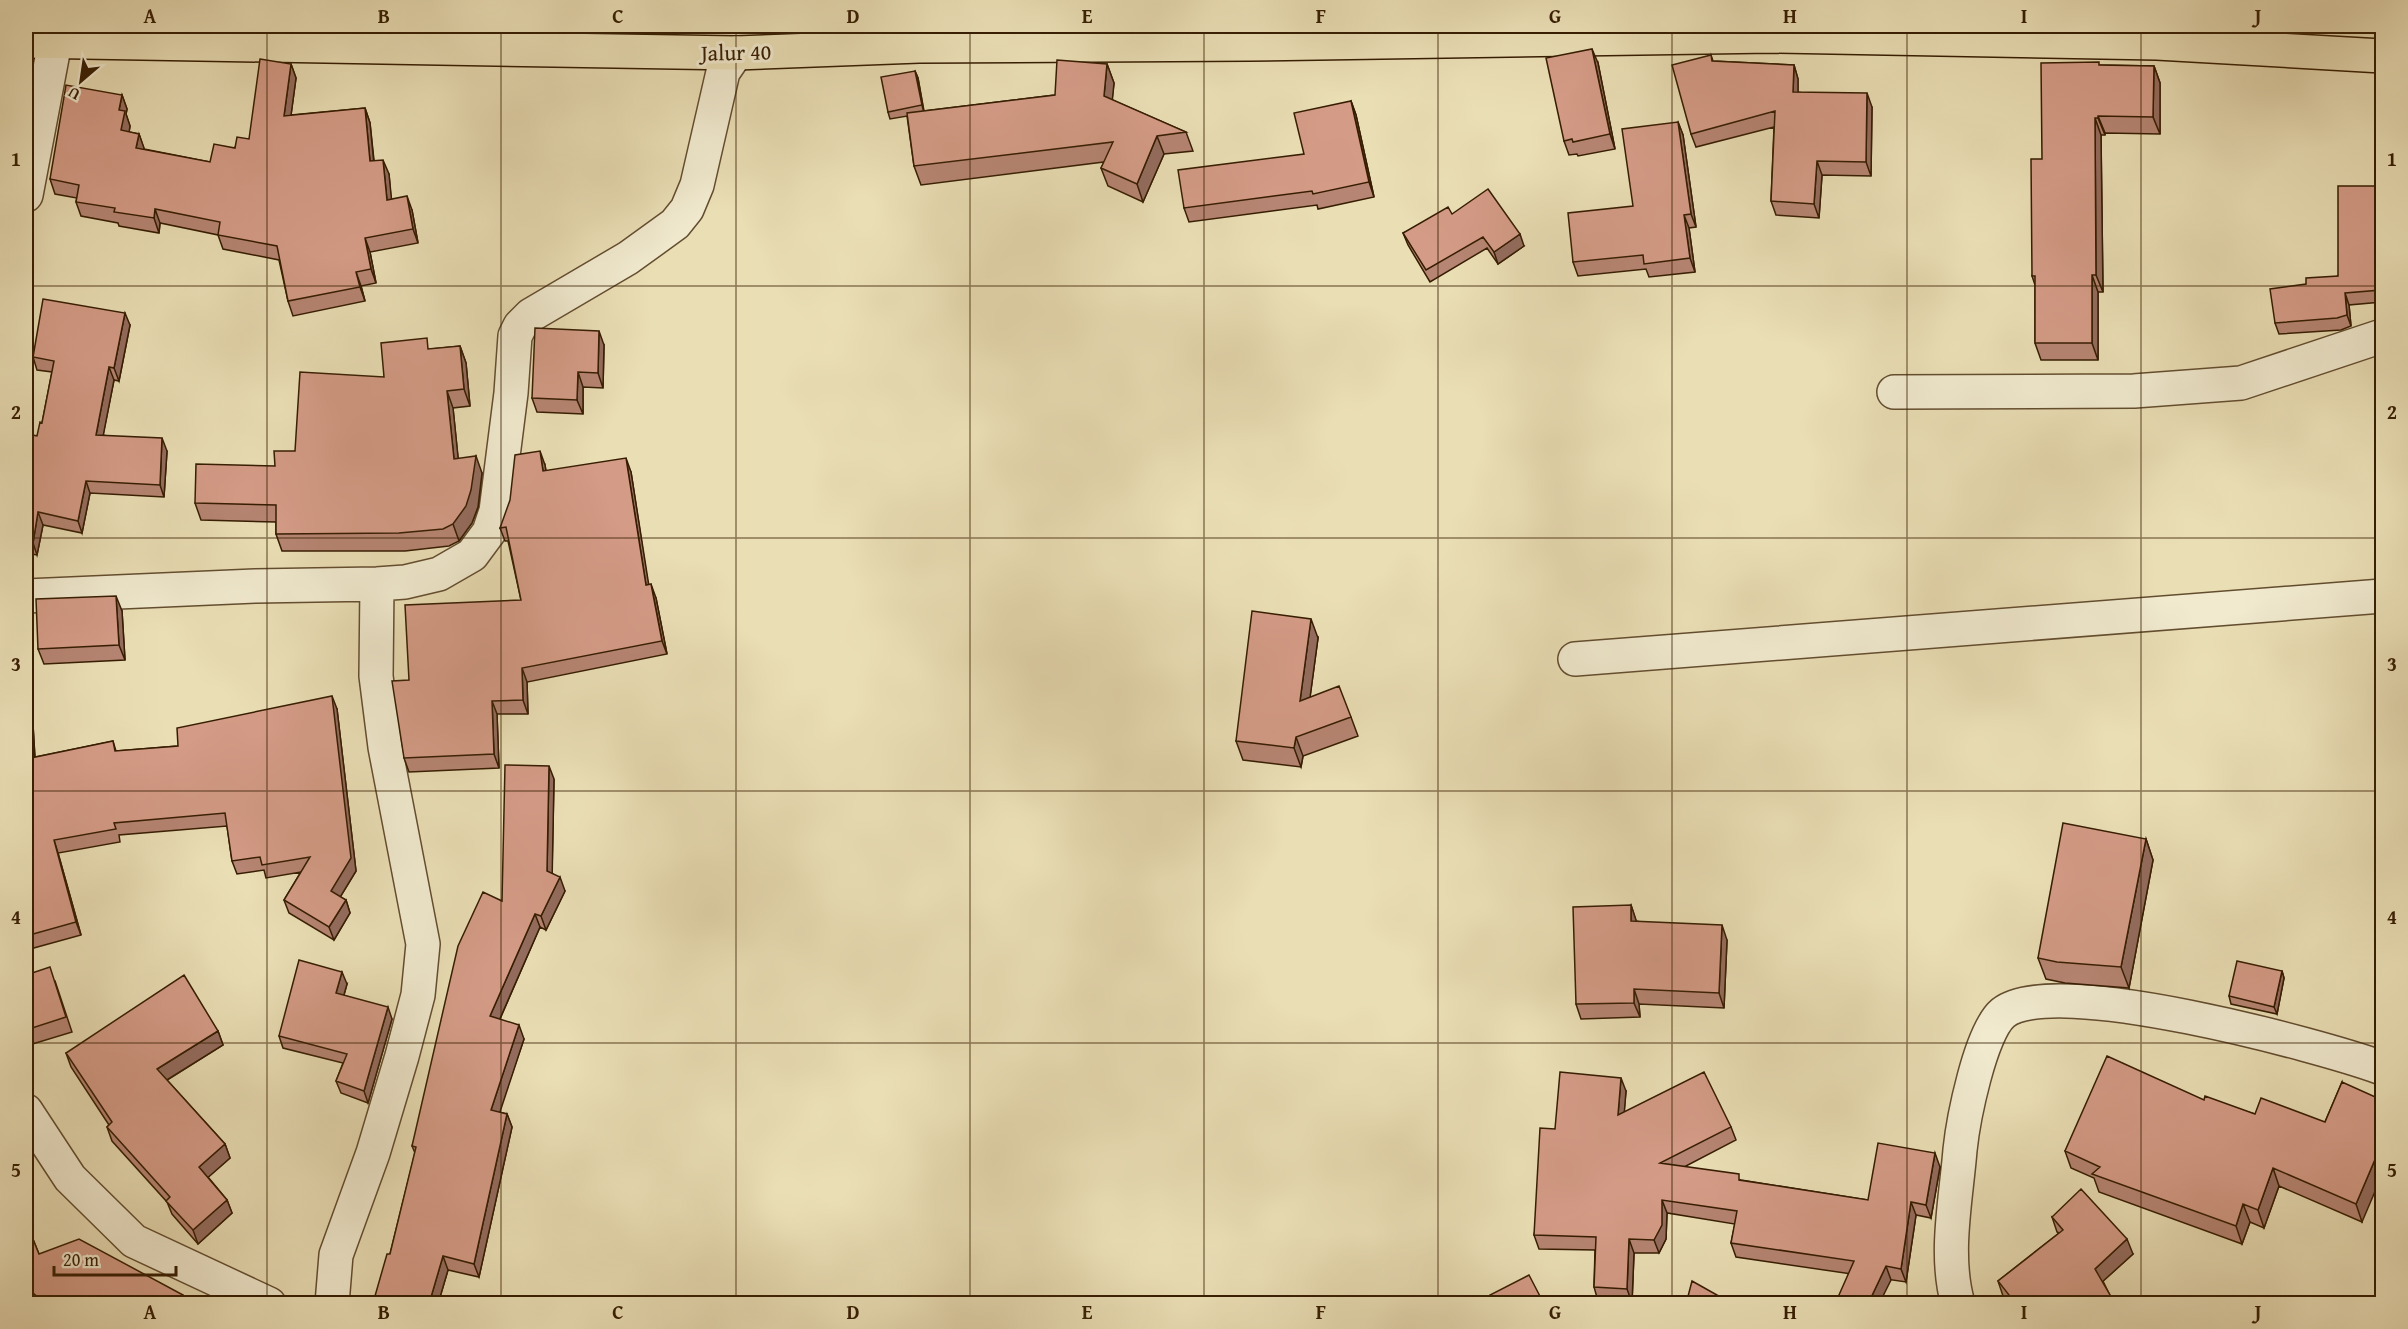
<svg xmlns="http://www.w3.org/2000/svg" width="2408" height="1329" viewBox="0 0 2408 1329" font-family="'Gentium Book Plus',serif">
<rect width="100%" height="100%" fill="#eadeb5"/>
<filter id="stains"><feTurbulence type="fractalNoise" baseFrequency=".00333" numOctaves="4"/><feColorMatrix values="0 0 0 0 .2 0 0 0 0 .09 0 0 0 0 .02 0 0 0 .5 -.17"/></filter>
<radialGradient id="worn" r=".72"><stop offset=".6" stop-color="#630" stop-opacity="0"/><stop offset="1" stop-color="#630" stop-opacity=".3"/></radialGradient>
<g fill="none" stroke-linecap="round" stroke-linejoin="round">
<g stroke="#634d2f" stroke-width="36">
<path id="minor" d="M26 195 55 42
M1894 392 2134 391 2241 383 2382 336
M26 596 255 586 377 584 405 582 439 574 472 555 489 532 496 511 511 393 515 336 520 326 531 315 628 258 675 224 687 209 697 185 723 72 736 53
M1575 659 2382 596
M26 1111 70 1178 134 1241 269 1304
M332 1304 336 1255 373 1153 402 1056 418 995 423 944 385 747 376 676 377 584
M1958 1304C1944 1255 1956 1200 1960 1150 1963 1121 1980 1032 2003 1013 2051 972 2322 1046 2382 1068"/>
</g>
<g stroke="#361d02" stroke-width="36">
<path id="highway" d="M26 41 736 53 919 46 1249 44 1772 36 2157 43 2382 56"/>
</g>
<use href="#minor" stroke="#f1eacf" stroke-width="33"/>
<use href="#highway" stroke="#eadeb5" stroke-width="33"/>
</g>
<path fill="#b68573" stroke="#361d02" stroke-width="1.5" d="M1711 55 1713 61 1794 65 1798 79V92L1872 107 1871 176 1822 175 1819 218 1776 215 1771 201 1774 127 1696 147 1691 134Z
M1598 63 1615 149 1578 156 1577 154 1569 155 1564 141Z
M291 64 296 78 291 115 365 108 370 123 374 160 389 174 391 199 412 210 418 243 370 252 376 283 361 286 365 301 293 316 288 301 279 260 223 249 218 235 160 223 159 233 119 226 118 223 81 216 76 202 77 198 55 194 50 179 122 95 127 109 126 114 130 126 129 132 139 134 144 149 210 162 249 139Z
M1107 64 1114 83 1112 100 1186 132 1193 151 1164 154 1143 202 1108 186 1101 168 1104 162 921 185 914 166 907 116 890 119 888 112 915 71 918 78 924 111 1055 95Z
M2100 65 2154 66 2160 83V134L2105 133V135H2101L2103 292H2098V360H2041L2035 343V285L2032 276Z
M1351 101 1356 115 1374 197 1318 209 1317 205 1189 222 1184 208 1304 154Z
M1678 122 1683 135 1696 227 1689 228 1695 272 1649 277 1646 269 1578 276 1573 262 1633 206Z
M2382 186V302L2349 305 2351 326 2341 330 2279 334 2275 323 2306 284 2338 276Z
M1452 214 1524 246 1498 264 1487 248 1430 282 1408 245 1403 233Z
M130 325 119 381 114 380 103 435 167 451 164 497 90 493 82 533 43 525 37 555 26 553V434L37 436 42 423 52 372 37 370 33 357Z
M604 345 603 388 583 387V414L537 412 532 398Z
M460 346 466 363 470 406 453 408 458 458 482 473 478 507 472 523 459 541 449 546 405 551H282L276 534V522L201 520 195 503 275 466 295 451 384 377 431 349Z
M545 465 546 471 631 472 648 584 656 598 667 654 527 682 528 714H497L499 768 409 772 404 758 409 680 521 600 508 541H505L500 528Z
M122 611 125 660 44 664 38 649Z
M1318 638 1310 697 1351 717 1358 736 1303 756 1301 767 1243 760 1236 741Z
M26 694H27L32 708 35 757 113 741 116 751 178 746 337 709 356 871 340 897 346 900 350 913 334 940 289 913 284 900 301 872 266 878 264 870 237 874 232 861 227 826 119 835 120 842 58 853 81 935 30 949 26 936Z
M554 779 552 873 565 891 546 930 540 927 500 1019 524 1039 499 1112 507 1114 512 1127 479 1277 448 1270 438 1304H366L373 1303 390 1254 415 1153 412 1146 502 901Z
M2146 839 2153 860 2129 988 2065 983 2046 979 2038 958Z
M1631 905 1636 921 1727 940 1724 1008 1639 1004 1640 1017 1581 1019 1576 1004Z
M2282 971 2284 978 2277 1014 2231 1004 2229 996Z
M26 975 55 981 72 1032 26 1046Z
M347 984 344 995 392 1019 368 1103 341 1093 336 1081 343 1063 283 1048 279 1036Z
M218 1031 223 1045 167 1080 225 1144 230 1158 208 1177 227 1200 232 1213 198 1244 172 1214 167 1202 112 1141 107 1127 109 1125 71 1067 66 1053Z
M2342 1082 2362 1222 2279 1186 2264 1228 2250 1222 2242 1244 2099 1192 2094 1178 2071 1168 2065 1151 2204 1100 2255 1114 2325 1122Z
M1626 1091 1624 1112 1731 1127 1736 1140 1684 1167 1741 1180 1868 1200 1940 1167 1931 1218 1916 1215 1906 1282 1736 1257 1731 1243 1735 1224 1667 1213 1666 1239 1659 1253H1634L1632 1303 1598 1301 1594 1287 1595 1250 1539 1249 1534 1235 1555 1129Z
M2052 1217 2133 1254 2103 1281 2114 1304H2009L2003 1296 1998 1281 2059 1233 2057 1232Z
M26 1222 39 1254 183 1295 186 1304H35L26 1296Z"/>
<path fill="#946c5e" stroke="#361d02" stroke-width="1.5" d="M1592 49 1598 63 1615 149 1610 134Z
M291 64 296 78 289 130 284 116Z
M1107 64 1114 83 1111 114 1104 96Z
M1794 65 1798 79V106L1793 92Z
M2154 66 2160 83V134L2153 117Z
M915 71 918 78 924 113 922 105Z
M1867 93 1872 107 1871 176 1866 162Z
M122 95 127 109 126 114 130 126 127 145 121 130 119 110Z
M1351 101 1356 115 1374 197 1369 182Z
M365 108 370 123 375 175 370 161Z
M2098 116 2105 133V135L2098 118Z
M2095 118 2101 135 2103 292 2096 275Z
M1678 122 1683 135 1696 227 1691 214Z
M139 134 144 148 141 162 136 148Z
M1157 136 1164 154 1143 202 1137 184Z
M383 160 389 174 393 214 387 200Z
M1817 161 1822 175 1819 218 1814 204Z
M407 196 412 210 418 243 413 229Z
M155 209 160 223 159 233 154 218Z
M1684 215 1689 228 1695 272 1690 258Z
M1520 234 1524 246 1498 264 1494 252Z
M365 238 370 252 376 283 371 269Z
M2377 264 2382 275V296L2381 290Z
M356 272 361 286 365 301 360 287Z
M2092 275 2098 292V360L2092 343Z
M2345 293 2349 305 2351 326 2347 315Z
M125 313 130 325 119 381 114 368Z
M599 331 604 345 603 388 598 373Z
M460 346 466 363 470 406 464 389Z
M109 367 114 380 101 447 96 435Z
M578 372 583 387V414L577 400Z
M447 391 453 408 460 476 454 459Z
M162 438 167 451 164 497 160 485Z
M540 451 545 465 548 485 543 471Z
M476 456 482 473 478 507 472 523 459 541 453 524Z
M626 458 631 472 651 599 646 585Z
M86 481 90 493 82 533 78 521Z
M38 512 43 525 37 555 33 543Z
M651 584 656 598 667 654 662 641Z
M116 596 122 611 125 660 119 645Z
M1311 619 1318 638 1307 720 1300 701Z
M522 668 527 682 528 714 523 700Z
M27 694 32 708 35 760 30 747Z
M332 696 337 709 356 871 336 904 331 891Z
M492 701 497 714 499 768 494 754Z
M1296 737 1303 756 1301 767 1294 748Z
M549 766 554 779 552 885 547 871Z
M2146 839 2153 860 2129 988 2121 967Z
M54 840 58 853 81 935 76 922Z
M560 877 565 891 546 930 541 916Z
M346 900 350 913 334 940 329 927Z
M1631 905 1636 920 1637 936 1631 921Z
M535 914 540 927 495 1030 490 1016Z
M1722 925 1727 940 1724 1008 1719 993Z
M2282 971 2284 978 2277 1014 2274 1007Z
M342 972 347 984 341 1005 336 993Z
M1634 989 1639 1004 1640 1017 1634 1003Z
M388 1007 392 1019 368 1103 364 1091Z
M519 1025 524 1039 496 1124 491 1110Z
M218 1031 223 1045 162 1083 157 1069Z
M1621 1078 1626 1091 1623 1129 1618 1115Z
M507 1114 512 1127 479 1277 474 1264Z
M2382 1143V1175L2362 1222 2356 1204Z
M225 1144 230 1158 204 1181 199 1167Z
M1935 1153 1940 1167 1931 1218 1926 1205Z
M2273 1168 2279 1186 2264 1228 2258 1210Z
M227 1200 232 1213 198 1244 193 1230Z
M1662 1200 1667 1213 1666 1239 1659 1253 1654 1240Z
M1911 1202 1916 1215 1906 1282 1901 1269Z
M2243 1204 2250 1222 2242 1244 2236 1226Z
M1629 1239 1634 1253 1632 1303 1627 1289Z
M2127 1239 2133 1254 2101 1283 2095 1269Z
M443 1256 448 1270 438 1304H429Z
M1886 1266 1891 1280 1879 1304H1868Z"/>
<path fill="#d49b86" stroke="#361d02" stroke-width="1.5" d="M1592 49 1610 134 1573 142 1572 139 1564 141 1546 58Z
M1711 55 1712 61 1794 65 1793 92 1867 93 1866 162 1817 161 1814 204 1771 201 1775 111 1691 134 1672 65Z
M260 59 291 64 284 116 365 108 370 161 383 160 387 200 407 196 413 229 365 238 371 269 356 272 360 287 288 301 277 246 218 235 220 222 155 209 154 218 114 212 115 208 76 202 79 185 50 179 66 85 122 95 119 110 125 111 121 130 139 134 136 148 210 162 214 144 235 148 237 137 249 139Z
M1057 60 1107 64 1104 96 1186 132 1157 136 1137 184 1101 168 1113 142 914 166 907 113 1055 95Z
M2099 62V65L2154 66 2153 117 2098 116V118H2095L2096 275H2092V343H2035V276H2032L2031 159H2042L2041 63Z
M915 71 922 105 888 112 881 77Z
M1351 101 1369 182 1313 194 1312 191 1184 208 1178 170 1304 154 1294 113Z
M1678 122 1691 214 1684 215 1690 258 1644 264 1643 255 1573 262 1568 213 1633 206 1622 129Z
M2338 186H2382V264H2377L2381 290 2345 293 2347 315 2337 318 2275 323 2270 289 2306 284V278L2338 276Z
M1488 189 1520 234 1494 252 1483 237 1426 270 1403 233 1448 207 1452 214Z
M43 299 125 313 114 368 109 367 96 435 162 438 160 485 86 481 78 521 38 512 33 543 26 541V434L37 436 40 422 42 423 54 361 33 357Z
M535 328 599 331 598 373 578 372 577 400 532 398Z
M427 338 428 349 460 346 464 389 447 391 454 459 476 456 471 490 466 506 453 524 443 529 399 533 276 534V505L195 503 196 464 275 466 274 451H295L300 372 384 377 381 343Z
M540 451 543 471 626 458 646 585 651 584 662 641 522 668 523 700 492 701 494 754 404 758 392 681 409 680 405 605 521 600 506 527 500 528 510 500 515 455Z
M116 596 119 645 38 649 36 599Z
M1252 611 1311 619 1300 701 1339 686 1351 717 1296 737 1294 748 1236 741Z
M26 694H27L30 747H26Z
M332 696 351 858 331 891 346 900 329 927 284 900 310 857 262 865 260 857 232 861 225 813 114 823 116 829 54 840 76 922 26 936V759L113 741 115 751 178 746 177 728Z
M505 765 549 766 547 871 560 877 541 916 535 914 490 1016 519 1025 491 1110 507 1114 474 1264 443 1256 429 1304H366L367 1301 373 1303 387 1254H390L416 1147 412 1146 458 946 483 892 502 901Z
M2063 823 2146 839 2121 967 2057 962 2038 958Z
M1631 905V921L1722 925 1719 993 1634 989V1003L1576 1004 1573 907Z
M299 960 342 972 336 993 388 1007 364 1091 336 1081 347 1054 279 1036Z
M2237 961 2282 971 2274 1007 2229 996Z
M50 967 66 1017 26 1030V975Z
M184 975 218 1031 157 1069 225 1144 199 1167 227 1200 193 1230 166 1201 170 1197 107 1127 112 1122 66 1053Z
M2107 1056 2204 1100 2205 1096 2255 1114 2261 1098 2325 1122 2342 1082 2382 1100V1143L2356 1204 2273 1168 2258 1210 2243 1204 2236 1226 2092 1174 2100 1167 2065 1151Z
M1560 1072 1621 1078 1618 1115 1704 1072 1731 1127 1660 1163 1739 1174V1180L1868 1200 1878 1143 1935 1153 1926 1205 1911 1202 1901 1269 1886 1266 1868 1304H1835L1854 1261 1731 1243 1737 1211 1662 1200V1225L1654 1240 1629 1239 1627 1289 1594 1287 1596 1237 1534 1235 1540 1128 1555 1129Z
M2081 1189 2127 1239 2095 1269 2113 1300 2108 1304H2016L1998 1281 2063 1230 2052 1217Z
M26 1222 39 1254 79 1239 183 1295V1304H46L26 1287Z
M1529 1275 1544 1304H1495L1490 1295Z
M1692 1281 1733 1304H1686Z"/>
<path fill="none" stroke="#361d02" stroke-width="1.5" stroke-opacity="0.55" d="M267 26V1304M501 26V1304M736 26V1304M970 26V1304M1204 26V1304M1438 26V1304M1672 26V1304M1907 26V1304M2141 26V1304M26 286H2382M26 538H2382M26 791H2382M26 1043H2382"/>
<g text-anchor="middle" stroke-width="6" stroke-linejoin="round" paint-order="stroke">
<g font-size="22" fill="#361d02" stroke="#f1eacf">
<text transform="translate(736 52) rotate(-1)" y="8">Jalur 40</text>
</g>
</g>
<rect width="2408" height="1329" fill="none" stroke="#eadeb5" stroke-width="66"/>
<g transform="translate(81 81) rotate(209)" stroke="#f1eacf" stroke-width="4.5" paint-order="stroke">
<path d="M0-4.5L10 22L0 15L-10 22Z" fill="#361d02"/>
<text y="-9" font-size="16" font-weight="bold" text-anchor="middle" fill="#361d02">U</text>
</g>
<path d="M54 1266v9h122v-9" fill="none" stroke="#361d02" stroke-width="3"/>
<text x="63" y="1266" font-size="18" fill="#361d02" stroke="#f1eacf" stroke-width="4.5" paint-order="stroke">20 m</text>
<rect x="33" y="33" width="2342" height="1263" fill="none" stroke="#361d02" stroke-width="2"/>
<g font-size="20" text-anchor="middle" font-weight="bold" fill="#361d02">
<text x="150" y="23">A</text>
<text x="384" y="23">B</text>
<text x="618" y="23">C</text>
<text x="853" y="23">D</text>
<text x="1087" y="23">E</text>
<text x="1321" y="23">F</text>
<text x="1555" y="23">G</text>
<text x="1790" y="23">H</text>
<text x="2024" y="23">I</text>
<text x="2258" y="23">J</text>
<text x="16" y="166">1</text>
<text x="2392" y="166">1</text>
<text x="16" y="419">2</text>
<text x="2392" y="419">2</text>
<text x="16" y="671">3</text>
<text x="2392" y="671">3</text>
<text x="16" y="924">4</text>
<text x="2392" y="924">4</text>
<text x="16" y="1177">5</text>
<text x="2392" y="1177">5</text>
<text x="150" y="1319">A</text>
<text x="384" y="1319">B</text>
<text x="618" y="1319">C</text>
<text x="853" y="1319">D</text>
<text x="1087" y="1319">E</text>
<text x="1321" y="1319">F</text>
<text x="1555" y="1319">G</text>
<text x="1790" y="1319">H</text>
<text x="2024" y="1319">I</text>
<text x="2258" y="1319">J</text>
</g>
<rect width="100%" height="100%" filter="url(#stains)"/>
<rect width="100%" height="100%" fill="url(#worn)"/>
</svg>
